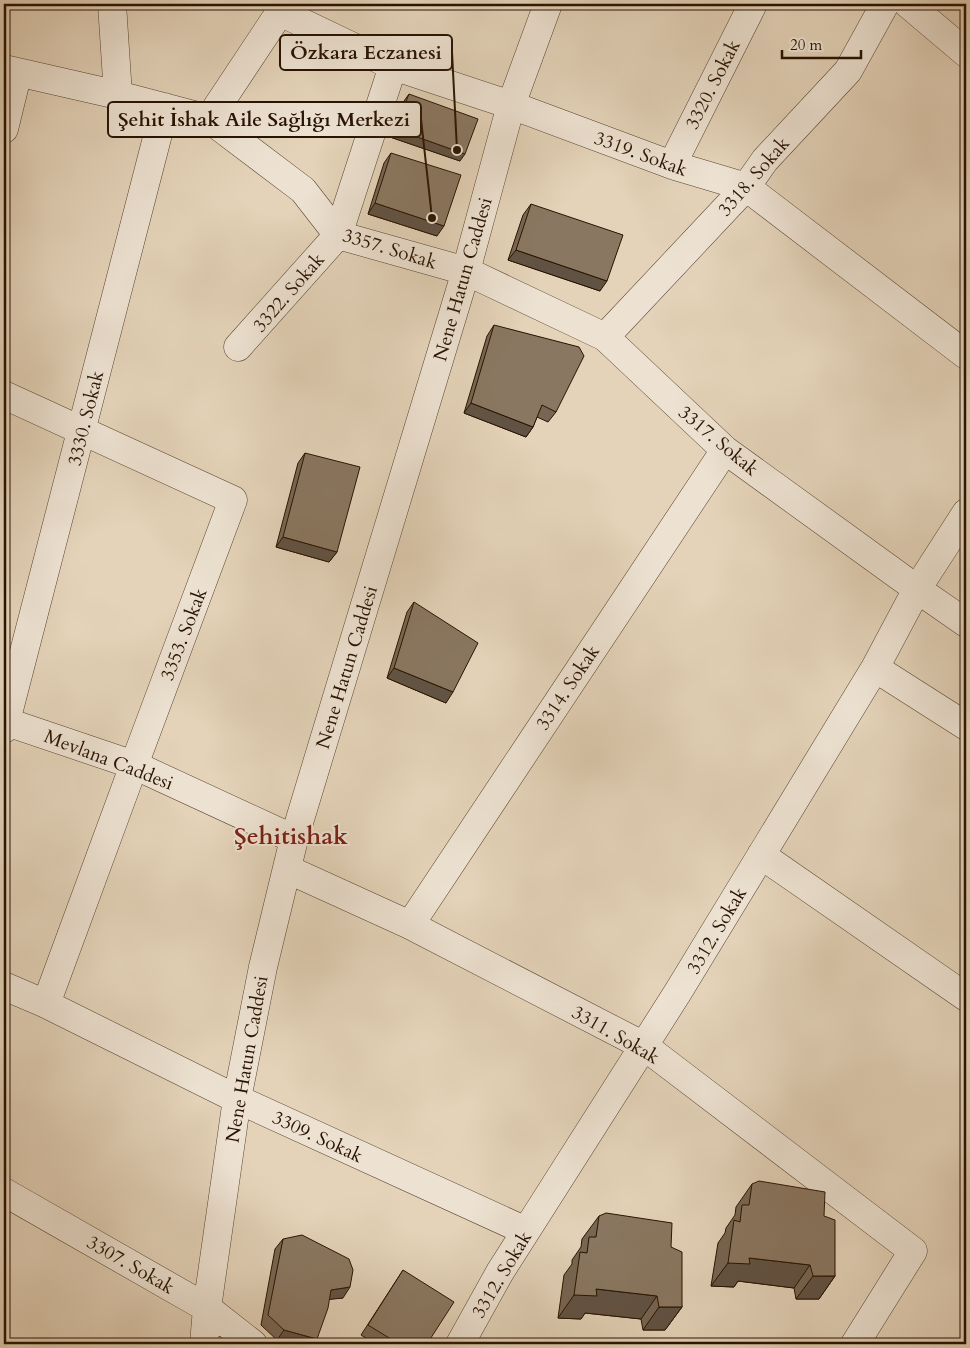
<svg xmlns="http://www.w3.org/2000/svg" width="970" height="1348" viewBox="0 0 970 1348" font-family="Cardo,serif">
<rect width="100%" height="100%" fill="#e4d3b9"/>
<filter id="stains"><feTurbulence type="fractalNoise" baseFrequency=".004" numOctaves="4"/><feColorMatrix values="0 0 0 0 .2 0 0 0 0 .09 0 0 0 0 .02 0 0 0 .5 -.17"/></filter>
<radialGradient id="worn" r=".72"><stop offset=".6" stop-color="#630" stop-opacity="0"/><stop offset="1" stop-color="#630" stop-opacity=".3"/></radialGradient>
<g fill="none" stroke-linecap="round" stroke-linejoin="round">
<g stroke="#57432f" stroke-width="29">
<path id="minor" d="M112 4 118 95
M908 4 966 53
M280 12 393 66 511 105 672 165 746 187 966 355
M4 69 118 95 209 119 303 190 338 235 466 271 605 337 725 450 917 589 966 623
M209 119 280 12 282 4
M4 129 18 72
M672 165 753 4
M605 337 746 187 765 160 848 71 885 4
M238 347 338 235 393 66
M4 395 233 500 134 765 46 1004
M875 668 966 726
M4 721 134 765 294 839
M4 729 165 107
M761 855 966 997
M287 869 410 925 644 1046 913 1251 855 1344
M410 925 725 450
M4 986 46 1004 237 1099 526 1231
M4 1192 207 1308 253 1344
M204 1344 207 1308 237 1099 263 967 294 839 466 271 511 105 548 4
M460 1344 500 1272 678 992 875 668 917 589 966 513"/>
</g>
<use href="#minor" stroke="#ede2d2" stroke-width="28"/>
</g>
<path fill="#776653" stroke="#281301" d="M409 94 460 161 390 137 404 101Z
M391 153 437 236 368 214 384 163Z
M531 204 600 291 508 260 523 215Z
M494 325 556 412 548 422 537 417 533 427 526 437 464 413 487 336Z
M305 453 337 552 329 562 276 547 298 463Z
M414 602 446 703 387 678 407 612Z
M752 1184 824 1216 835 1276 819 1299H796L794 1288 738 1281 734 1287 711 1286 718 1243 725 1233 726 1228 735 1215 736 1207Z
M599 1216 671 1247 682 1307 665 1330H643L641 1319 585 1313 581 1319 558 1318 564 1275 572 1264V1260L581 1247 582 1239Z
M283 1239 343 1298 329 1299 313 1344H292L277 1340 261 1325 275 1249Z
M403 1270 427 1344H375L361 1335Z"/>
<path fill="#615344" stroke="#281301" d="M395 129 465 154 460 161 390 137Z
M375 203 444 226 437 236 368 214Z
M516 250 607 281 600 291 508 260Z
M471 403 533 427 526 437 464 413Z
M283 537 337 552 329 562 276 547Z
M394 668 453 692 446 703 387 678Z
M749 1258 810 1265 794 1288 738 1281 734 1287 711 1286 728 1263Z
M813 1276H835L819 1299H796Z
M350 1287 343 1298 324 1300 331 1290Z
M596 1289 657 1296 641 1319 585 1313 581 1319 558 1318 574 1295Z
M659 1307H682L665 1330H643Z
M284 1330 317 1339 313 1344H292L277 1340Z"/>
<path fill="#8a7761" stroke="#281301" d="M409 94 478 119 465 154 395 129Z
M391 153 461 175 444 226 375 203Z
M531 204 623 235 607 281 516 250Z
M494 325 579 347 584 356 556 412 542 405 533 427 471 403Z
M305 453 360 467 337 552 283 537Z
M414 602 478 643 453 692 394 668Z
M759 1181 825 1192 824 1216 835 1220V1276H813L810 1265 749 1258 750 1264 728 1263 734 1220 740 1222 742 1205H749L752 1184Z
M606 1213 672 1223 671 1247 682 1252V1307H659L657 1296 596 1289 597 1296 574 1295 580 1252 587 1253 589 1237H596L599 1216Z
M302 1235 349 1259 353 1270 350 1287 331 1290 328 1308 317 1339 284 1330 268 1315 283 1239Z
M403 1270 454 1302 427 1344H399L368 1325Z"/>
<g text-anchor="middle" stroke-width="4" stroke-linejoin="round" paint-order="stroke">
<g font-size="19" fill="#281301" stroke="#ede2d2">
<text transform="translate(712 84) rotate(-63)" y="7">3320. Sokak</text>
<text transform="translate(641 153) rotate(20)" y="7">3319. Sokak</text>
<text transform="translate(753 176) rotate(-49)" y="7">3318. Sokak</text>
<text transform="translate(390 248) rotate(17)" y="7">3357. Sokak</text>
<text transform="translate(462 279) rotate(-74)" y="7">Nene Hatun Caddesi</text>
<text transform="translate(288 292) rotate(-49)" y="7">3322. Sokak</text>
<text transform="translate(85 418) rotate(-76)" y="7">3330. Sokak</text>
<text transform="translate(719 440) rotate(40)" y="7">3317. Sokak</text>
<text transform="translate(183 634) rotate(-69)" y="7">3353. Sokak</text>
<text transform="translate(346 667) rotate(-73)" y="7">Nene Hatun Caddesi</text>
<text transform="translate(567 687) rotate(-56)" y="7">3314. Sokak</text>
<text transform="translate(109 759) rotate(21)" y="7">Mevlana Caddesi</text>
<text transform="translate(716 930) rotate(-59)" y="7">3312. Sokak</text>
<text transform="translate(616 1034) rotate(30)" y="7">3311. Sokak</text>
<text transform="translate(246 1059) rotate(-80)" y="7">Nene Hatun Caddesi</text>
<text transform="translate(318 1136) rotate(25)" y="7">3309. Sokak</text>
<text transform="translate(131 1264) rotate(30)" y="7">3307. Sokak</text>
<text transform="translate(501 1274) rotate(-59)" y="7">3312. Sokak</text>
</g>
<g font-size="24" font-weight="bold" fill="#7a1f14" stroke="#ede2d2">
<text x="291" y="844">Şehitishak</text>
</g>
</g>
<path fill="none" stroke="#281301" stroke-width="2" d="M457 150L452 52M432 218L421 119"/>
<g fill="#281301" stroke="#ede2d2" stroke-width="2">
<circle cx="457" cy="150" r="5"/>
<circle cx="432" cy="218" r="5"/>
</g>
<g fill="#ede2d2" stroke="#281301" stroke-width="2">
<rect x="280" y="35" width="172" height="35" rx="5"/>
<rect x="108" y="102" width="313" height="35" rx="5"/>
</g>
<g font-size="20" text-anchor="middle" font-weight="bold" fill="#281301">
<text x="366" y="59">Özkara Eczanesi</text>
<text x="264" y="126">Şehit İshak Aile Sağlığı Merkezi</text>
</g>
<rect width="970" height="1348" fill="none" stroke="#e4d3b9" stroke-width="20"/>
<rect x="5" y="5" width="960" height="1338" fill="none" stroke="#281301" stroke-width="2.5"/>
<rect x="10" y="10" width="950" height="1328" fill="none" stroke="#281301"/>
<path d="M782 50v8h79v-8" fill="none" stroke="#281301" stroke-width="2.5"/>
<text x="790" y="50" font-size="15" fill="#281301" stroke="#ede2d2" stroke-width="4" paint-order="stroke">20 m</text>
<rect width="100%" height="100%" filter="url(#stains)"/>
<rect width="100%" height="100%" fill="url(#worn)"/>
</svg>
